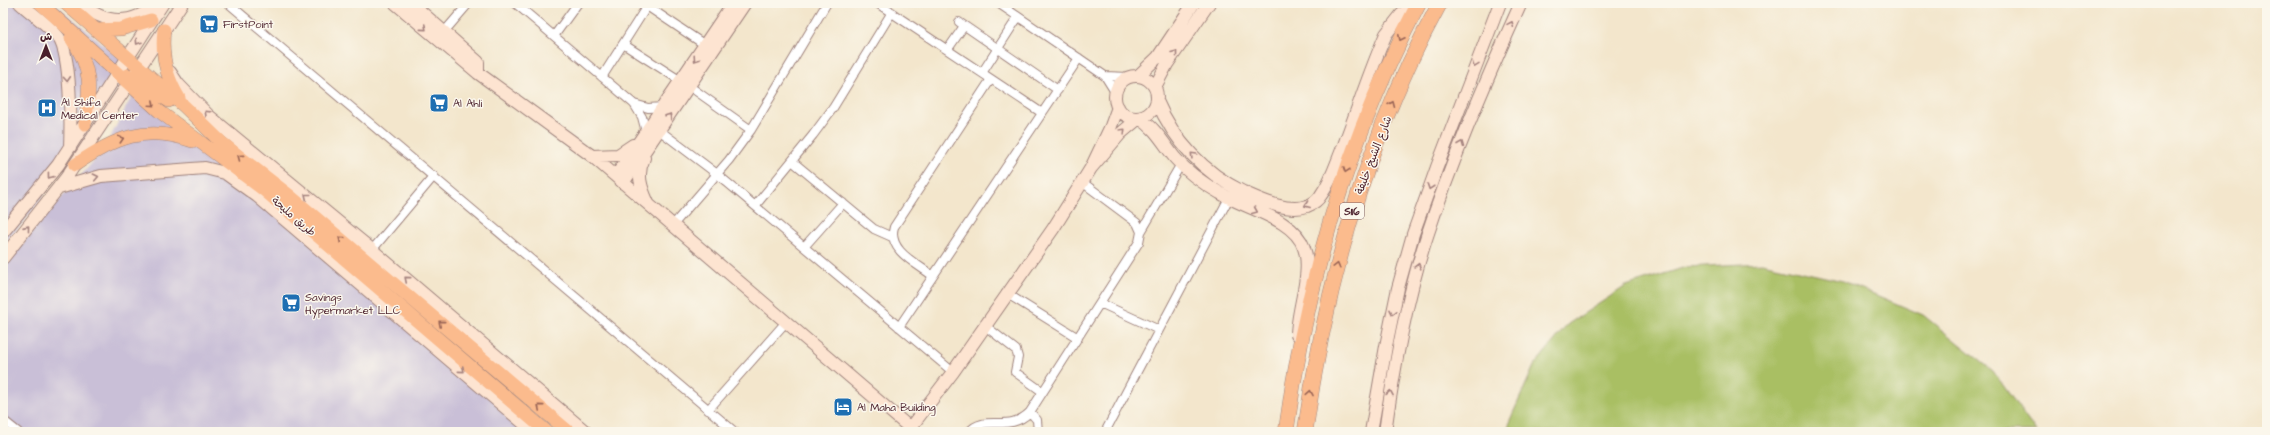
<svg xmlns="http://www.w3.org/2000/svg" width="2270" height="435" viewBox="0 0 2270 435" font-family="'Architects Daughter','Playpen Sans Arabic',sans-serif">
<rect width="100%" height="100%" fill="#fbf7ec"/>
<filter id="ink" filterUnits="userSpaceOnUse"><feTurbulence type="fractalNoise" baseFrequency=".025" numOctaves="2"/><feDisplacementMap in="SourceGraphic" scale="8" xChannelSelector="R" yChannelSelector="G"/><feConvolveMatrix kernelMatrix="1 2 1 2 8 2 1 2 1" color-interpolation-filters="sRGB"/></filter>
<filter id="wash" filterUnits="userSpaceOnUse"><feTurbulence type="fractalNoise" baseFrequency=".012" numOctaves="4" result="noise"/><feDisplacementMap in="SourceGraphic" scale="16" xChannelSelector="R" yChannelSelector="G"/><feGaussianBlur stdDeviation="0.9" result="paint"/><feColorMatrix in="noise" values="0 0 0 0 0 0 0 0 0 0 0 0 0 0 0 0 0 1.4 0 .05"/><feComposite in="paint" operator="in"/></filter>
<g filter="url(#wash)">
<rect width="100%" height="100%" fill="#f3e6cc"/>
<path fill="#c9bfd7" d="M3 3H54L131 67 32 212 3 246Z
M133 94 539 432H3V265L104 149Z"/>
<path fill="#a9bf64" stroke="#7a6f48" d="M1762 263 1843 281 1923 315 1993 371 2036 432H1508L1510 420 1534 366 1568 324 1626 286 1686 267Z"/>
</g>
<g filter="url(#ink)">
<g fill="none" stroke-linecap="round" stroke-linejoin="round">
<g stroke="#9e827c" stroke-width="10">
<path id="street" d="M228 3 735 432
M515 3 634 104 642 117 646 132
M877 3 1042 113
M998 3 1105 76 1115 92
M647 6 705 45
M959 22 1058 90
M444 32 469 3
M554 36 578 3
M623 44 681 81
M948 49 964 26
M982 73 1018 17
M1105 76 1129 77
M602 77 649 3
M689 86 751 130
M634 104 648 108 663 107
M659 130 717 174 953 372
M792 161 874 229 892 237
M755 206 813 135 833 108 892 12
M673 225 729 160 751 130 827 3
M1141 232 1181 164
M804 247 843 203
M372 250 434 176
M933 276C918 264 887 251 894 227L991 79
M1006 293 1078 338
M1100 303 1159 330
M984 325 1016 350 1018 357 1015 372 1043 392
M899 327 1079 58
M708 410 786 322
M1030 412 1037 420 1038 432
M3 420 18 432
M969 432C985 413 1008 434 1030 412L1139 242 1141 232 1137 223 1082 182
M1105 432 1229 198"/>
</g>
<g stroke="#9e827c" stroke-width="14">
<path id="secondary" d="M20 3C32 14 49 25 59 38 71 56 71 124 70 147
M80 3C107 26 131 25 159 4
M395 3 478 73 592 156 910 428
M411 3 478 62V73
M170 72 178 84 209 116 372 250 586 432
M1139 75 1158 57 1194 3
M1115 97a21 21 0 1 1 42 0a21 21 0 1 1-42 0Z
M1155 87 1167 64 1209 3
M1157 101C1174 141 1204 173 1243 192 1261 200 1288 213 1307 206 1313 204 1318 200 1321 195 1332 180 1337 161 1344 145 1358 108 1370 70 1386 34L1401 15 1416 3
M592 156 618 155 633 145
M644 158C636 174 641 188 648 203
M1091 168 1120 134 1139 118C1156 128 1163 143 1175 158 1187 172 1204 184 1220 193 1246 209 1294 218 1304 248 1313 272 1297 309 1297 335
M616 176 733 3
M623 183 745 3
M59 188 101 176 205 168 225 173 257 196 534 432
M3 232 58 165 163 3
M3 258 66 178 182 3
M907 432 953 372 1053 229 1091 168 1111 126 1118 107
M1371 432 1386 346 1398 288 1413 234 1437 167 1500 3
M1385 432C1394 367 1406 299 1427 236 1453 157 1486 80 1521 3"/>
</g>
<g stroke="#9e827c" stroke-width="14">
<path id="primary" d="M40 3 159 111 264 190 547 432
M65 3 184 106 222 143 290 196 569 432
M96 30 121 29 151 20
M164 30C161 55 166 77 179 98
M71 38C93 69 90 88 85 124
M128 75 169 101
M75 165C114 138 146 124 192 141"/>
</g>
<g stroke="#9e827c" stroke-width="16">
<path id="highway" d="M1286 432C1306 281 1348 138 1419 3
M1305 432C1326 282 1367 136 1440 3"/>
</g>
<use href="#street" stroke="#fff" stroke-width="8"/>
<use href="#secondary" stroke="#fde4d1" stroke-width="12"/>
<use href="#primary" stroke="#fbbb8d" stroke-width="13"/>
<use href="#highway" stroke="#fbbb8d" stroke-width="15"/>
</g>
<defs><path id="oneway-chevron" d="M-2-3.5L2.5 0L-2 3.5" fill="none" stroke-width="1.6" stroke-linecap="round" stroke-linejoin="round"/></defs>
<g stroke="#a4827e">
<use href="#oneway-chevron" transform="translate(1511 24) rotate(-66)"/>
<use href="#oneway-chevron" transform="translate(424 28) rotate(40)"/>
<use href="#oneway-chevron" transform="translate(138 42) rotate(123)"/>
<use href="#oneway-chevron" transform="translate(1175 53) rotate(-52)"/>
<use href="#oneway-chevron" transform="translate(696 59) rotate(124)"/>
<use href="#oneway-chevron" transform="translate(1475 65) rotate(111)"/>
<use href="#oneway-chevron" transform="translate(67 79) rotate(86)"/>
<use href="#oneway-chevron" transform="translate(207 113) rotate(-136)"/>
<use href="#oneway-chevron" transform="translate(669 116) rotate(-56)"/>
<use href="#oneway-chevron" transform="translate(1123 131) rotate(-45)"/>
<use href="#oneway-chevron" transform="translate(1461 144) rotate(-68)"/>
<use href="#oneway-chevron" transform="translate(1193 155) rotate(-135)"/>
<use href="#oneway-chevron" transform="translate(50 176) rotate(127)"/>
<use href="#oneway-chevron" transform="translate(96 177) rotate(-12)"/>
<use href="#oneway-chevron" transform="translate(1430 187) rotate(109)"/>
<use href="#oneway-chevron" transform="translate(307 196) rotate(-141)"/>
<use href="#oneway-chevron" transform="translate(1307 205) rotate(159)"/>
<use href="#oneway-chevron" transform="translate(1255 211) rotate(23)"/>
<use href="#oneway-chevron" transform="translate(27 228) rotate(-51)"/>
<use href="#oneway-chevron" transform="translate(1418 266) rotate(-75)"/>
<use href="#oneway-chevron" transform="translate(407 279) rotate(-140)"/>
<use href="#oneway-chevron" transform="translate(1393 312) rotate(102)"/>
<use href="#oneway-chevron" transform="translate(462 370) rotate(40)"/>
<use href="#oneway-chevron" transform="translate(1390 393) rotate(-80)"/>
</g>
<g stroke="#9a6557">
<use href="#oneway-chevron" transform="translate(1401 38) rotate(116)"/>
<use href="#oneway-chevron" transform="translate(152 104) rotate(42)"/>
<use href="#oneway-chevron" transform="translate(1392 104) rotate(-67)"/>
<use href="#oneway-chevron" transform="translate(121 139) rotate(-18)"/>
<use href="#oneway-chevron" transform="translate(240 157) rotate(-143)"/>
<use href="#oneway-chevron" transform="translate(1346 170) rotate(109)"/>
<use href="#oneway-chevron" transform="translate(341 239) rotate(-140)"/>
<use href="#oneway-chevron" transform="translate(1337 266) rotate(-76)"/>
<use href="#oneway-chevron" transform="translate(441 323) rotate(-140)"/>
<use href="#oneway-chevron" transform="translate(1310 393) rotate(-80)"/>
<use href="#oneway-chevron" transform="translate(540 407) rotate(-140)"/>
</g>
</g>
<defs>
<g id="supermarket-square" transform="scale(1)"><rect x="-9" y="-9" width="18" height="18" rx="4" fill="#1f6fb2" stroke="#fbf7ec"/><path d="M-6-5.5h2.5l.6 2H6L4.5 2H-2.5L-4.4-4H-6ZM-1.5 3.2a1.3 1.3 0 1 0 .1 0ZM3 3.2a1.3 1.3 0 1 0 .1 0Z" fill="#fff"/></g>
<g id="hospital-square" transform="scale(1)"><rect x="-9" y="-9" width="18" height="18" rx="4" fill="#1f6fb2" stroke="#fbf7ec"/><path d="M-5-5h3v3.5h4V-5h3V5h-3V1.5h-4V5h-3Z" fill="#fff"/></g>
<g id="hotel-square" transform="scale(1)"><rect x="-9" y="-9" width="18" height="18" rx="4" fill="#1f6fb2" stroke="#fbf7ec"/><path d="M-6-4.5h1.5V1H6V5H4.5V3h-9V5H-6ZM-4 0a1.8 1.8 0 1 1 3.6 0ZM.5 0V-2.5h3Q6-2.5 6 0Z" fill="#fff"/></g>
</defs>
<g fill-rule="evenodd">
<use href="#supermarket-square" x="209" y="24"/>
<use href="#supermarket-square" x="439" y="103"/>
<use href="#hospital-square" x="47" y="108"/>
<use href="#supermarket-square" x="291" y="303"/>
<use href="#hotel-square" x="843" y="407"/>
</g>
<g text-anchor="middle" stroke-width="3" stroke-linejoin="round" paint-order="stroke">
<rect fill="#fbf7ec" stroke="#7f6065" stroke-width="1" x="1340" y="203" width="24" height="16" rx="3"/>
<g font-size="10" font-weight="bold" fill="#4a1f2b">
<text x="1352" y="215">S116</text>
</g>
<g font-size="11" fill="#4a1f2b" stroke="#fbf7ec" text-anchor="start">
<text x="223" y="28">FirstPoint</text>
<text x="61" y="106">Al Shifa<tspan x="61" dy="13">Medical Center</tspan></text>
<text x="453" y="107">Al Ahli</text>
<text x="305" y="301">Savings<tspan x="305" dy="13">Hypermarket LLC</tspan></text>
<text x="857" y="411">Al Maha Building</text>
</g>
<g font-size="11" fill="#4a1f2b" stroke="#fbf7ec">
<text transform="translate(1373 155) rotate(-69)" y="4">شارع الشيخ خليفة</text>
<text transform="translate(294 216) rotate(41)" y="4">طريق مليحة</text>
</g>
</g>
<rect width="2270" height="435" fill="none" stroke="#fbf7ec" stroke-width="16"/>
<g transform="translate(46 46)" stroke="#fbf7ec" stroke-width="3" paint-order="stroke">
<path d="M0-3L7 15L0 10L-7 15Z" fill="#4a1f2b"/>
<text y="-6" font-size="11" font-weight="bold" text-anchor="middle" fill="#4a1f2b">ش</text>
</g>
</svg>
